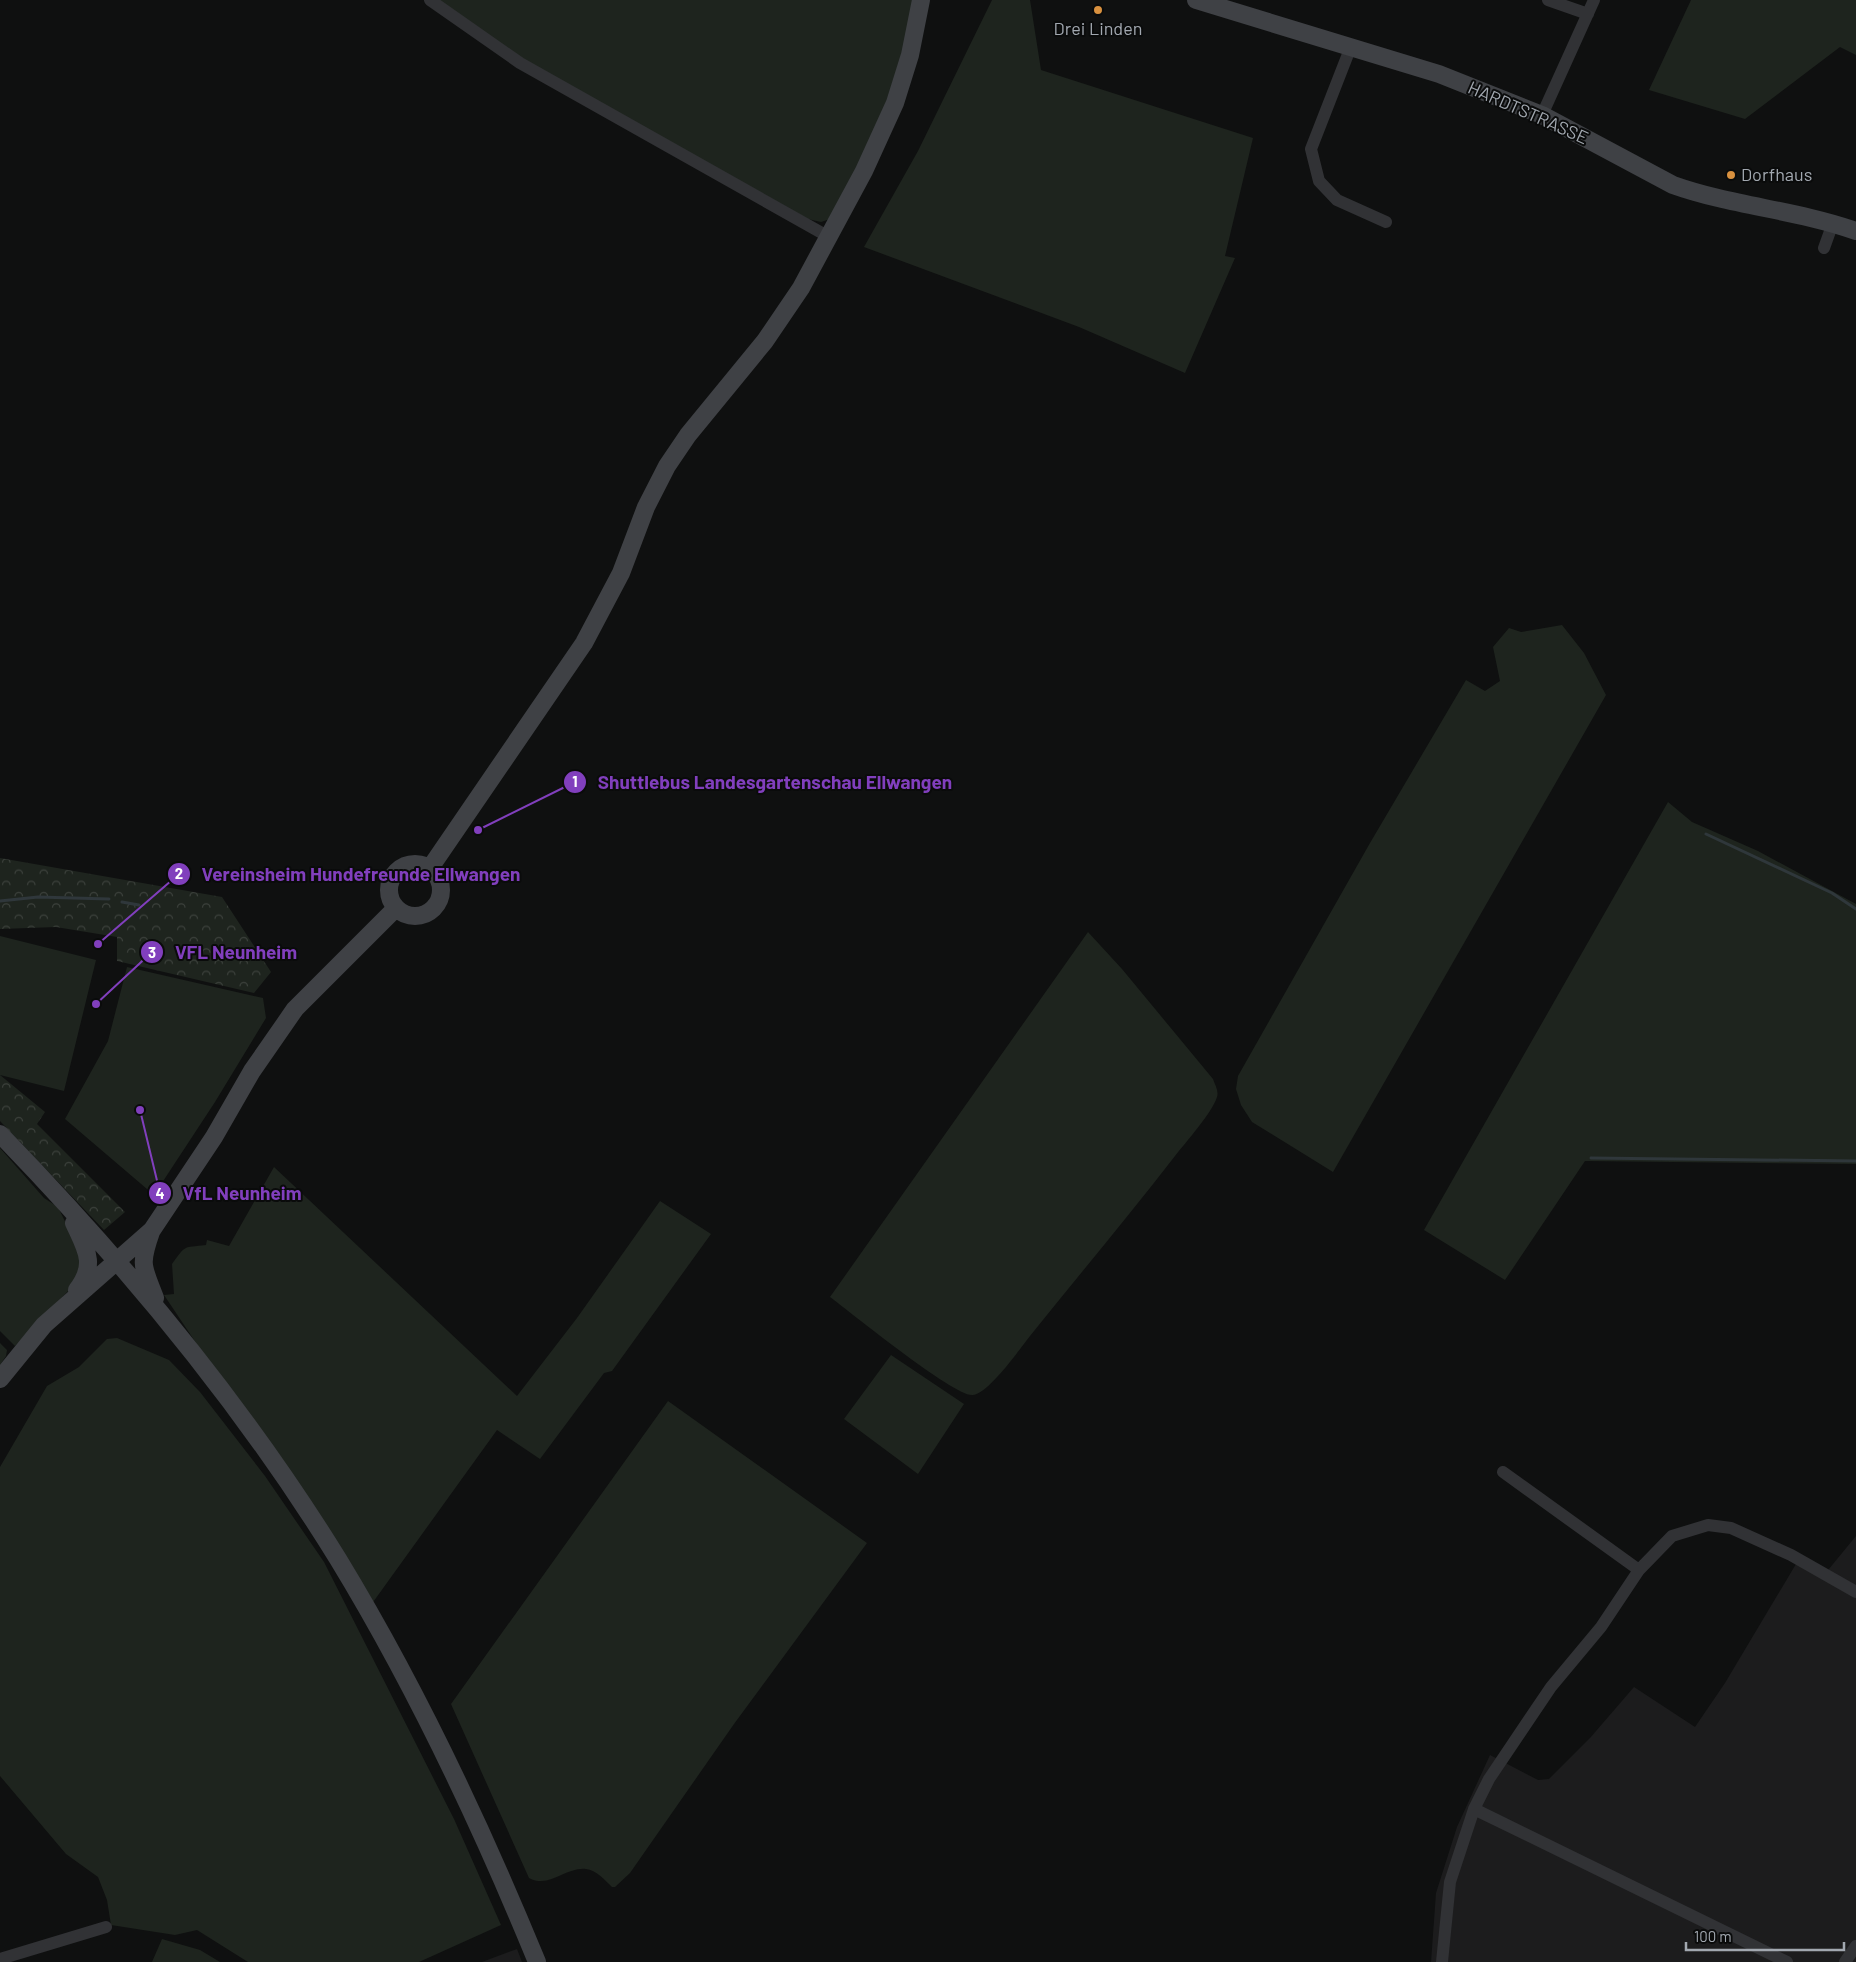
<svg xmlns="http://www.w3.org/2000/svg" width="1856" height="1962" viewBox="0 0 1856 1962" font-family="Barlow,sans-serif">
<defs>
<pattern id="forest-crowns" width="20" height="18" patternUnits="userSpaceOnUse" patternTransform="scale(1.25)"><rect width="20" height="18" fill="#1e241e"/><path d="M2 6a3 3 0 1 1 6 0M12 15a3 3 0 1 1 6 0" fill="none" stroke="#3c413c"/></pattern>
</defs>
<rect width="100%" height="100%" fill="#0f1010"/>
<path fill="#1c1c1d" d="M1856 1536V1962H1431L1436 1893 1457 1827 1490 1755 1538 1780 1549 1779 1590 1738 1634 1687 1695 1727 1725 1683 1796 1564 1824 1575Z
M517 1949 522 1962H482Z"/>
<path fill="#1e241e" d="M437 0H914L904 56 888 103 833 218 821 222 808 219 517 56Z
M992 0H1030L1041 70 1253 138 1225 256 1235 258 1185 373 1079 327 864 247 918 151Z
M1691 0H1856V55L1840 47 1745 119 1649 90Z
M1562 625 1584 653 1606 695 1333 1172 1252 1122 1241 1105 1236 1089 1238 1076 1370 843 1466 680 1485 691 1500 681 1493 647 1509 628 1521 632Z
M1668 802 1692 822 1758 851 1856 904V1164L1585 1161 1505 1280 1424 1230Z
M1088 932 1122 969 1213 1079C1215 1085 1219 1091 1217 1097 1212 1113 1186 1142 1175 1156 1128 1217 1078 1276 1030 1336 1019 1350 989 1393 973 1395 956 1398 850 1312 830 1297Z
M0 936 96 960 64 1091 0 1075Z
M127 967 263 998 266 1018 215 1102 154 1195 65 1119 108 1041Z
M0 1148 44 1198 58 1207 76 1244 81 1264 72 1287 15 1346 0 1331Z
M274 1167 517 1396 577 1318 660 1201 711 1234 612 1371 604 1373 540 1459 497 1430 371 1605 164 1295 174 1294 172 1264C187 1244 182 1248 206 1245L207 1240 229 1246Z
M117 1338 169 1360 200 1392 265 1476 324 1562 454 1819 501 1925 419 1962H248L197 1930 175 1935 111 1925 107 1900 98 1877 66 1854 0 1776V1467L47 1386 79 1367 107 1339Z
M0 1343 7 1350 6 1356 0 1365Z
M891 1355 964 1404 918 1474 844 1419Z
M668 1401 867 1543 734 1724 630 1873 615 1887H612C605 1880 596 1870 586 1869 565 1867 550 1889 529 1878L451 1704Z
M162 1939 200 1950 220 1962H152Z"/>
<path fill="url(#forest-crowns)" d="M0 858 222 897 271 972 254 993 117 961V937L56 927 0 929Z
M0 1075 45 1112 37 1124 125 1212 104 1230 0 1121Z"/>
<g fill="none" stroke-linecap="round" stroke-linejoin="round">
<path stroke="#2f373b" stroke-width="3" d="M1706 834 1832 893 1856 909
M0 901 38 897 109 899
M122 902 139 905
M1591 1158 1856 1161"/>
<path stroke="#313235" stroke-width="12" d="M430 0 520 63 829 237
M1548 0 1588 14
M1350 49 1311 149 1319 181 1337 200 1386 222
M1542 115 1594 0
M1824 248 1833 223
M1503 1472 1639 1570
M1474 1809 1787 1962
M0 1959 106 1927
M1442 1962 1450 1882 1474 1809 1489 1779 1551 1687 1601 1627 1639 1570 1672 1536 1708 1525 1731 1528 1791 1555 1856 1592
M1845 1962 1856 1946"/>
<path stroke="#3f4145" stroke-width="18" d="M1196 0 1439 74 1542 115 1673 185C1732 206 1797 210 1856 231
M389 890a26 26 0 1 1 52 0a26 26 0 1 1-52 0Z
M430 868 584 643 621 573 646 507 667 466 688 435 765 341 801 288 864 171 895 103 910 55 921 0
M0 1134C126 1264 243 1405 338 1559 416 1687 480 1823 537 1962
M74 1223C86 1249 97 1264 77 1290
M151 1232C139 1266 143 1266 155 1298
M0 1379 44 1325 152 1230 214 1137 252 1071 295 1009 396 908"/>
</g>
<g fill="#d9913f" stroke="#0a0b0b" stroke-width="2">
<circle cx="1098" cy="10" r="5"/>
<circle cx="1731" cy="175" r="5"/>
</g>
<g text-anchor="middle" stroke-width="4" stroke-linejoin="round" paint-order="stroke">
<g font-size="18" fill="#a2a8b0" stroke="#0a0b0b">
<text x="1098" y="35">Drei Linden</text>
<text x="1741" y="181" text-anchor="start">Dorfhaus</text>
</g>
<g font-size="18" fill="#a2a8b0" stroke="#0a0b0b">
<text transform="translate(1528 113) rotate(24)" y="6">HARDTSTRASSE</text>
</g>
</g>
<path fill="none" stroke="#813fbd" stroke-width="2" d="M478 830L575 782M98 944L179 874M96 1004L152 952M140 1110L160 1193"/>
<g fill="#813fbd" stroke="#0a0b0b" stroke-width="2">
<circle cx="478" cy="830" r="5"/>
<circle cx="98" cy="944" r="5"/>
<circle cx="96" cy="1004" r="5"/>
<circle cx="140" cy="1110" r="5"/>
<circle cx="575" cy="782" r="12"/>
<circle cx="179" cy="874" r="12"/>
<circle cx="152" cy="952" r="12"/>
<circle cx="160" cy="1193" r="12"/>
</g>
<g font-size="15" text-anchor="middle" font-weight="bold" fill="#fff">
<text x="575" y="787">1</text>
<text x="179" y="879">2</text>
<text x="152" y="958">3</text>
<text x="160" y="1199">4</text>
</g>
<g font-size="19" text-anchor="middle" font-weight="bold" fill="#813fbd" stroke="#0a0b0b" stroke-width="4" stroke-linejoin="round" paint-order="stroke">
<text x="775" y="789">Shuttlebus Landesgartenschau Ellwangen</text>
<text x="361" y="881">Vereinsheim Hundefreunde Ellwangen</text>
<text x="236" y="959">VFL Neunheim</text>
<text x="242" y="1200">VfL Neunheim</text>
</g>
<path d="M1686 1942v8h158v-8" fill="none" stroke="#a2a8b0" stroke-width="2.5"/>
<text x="1694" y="1942" font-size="15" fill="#a2a8b0" stroke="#0a0b0b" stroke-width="4" paint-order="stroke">100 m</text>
</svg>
